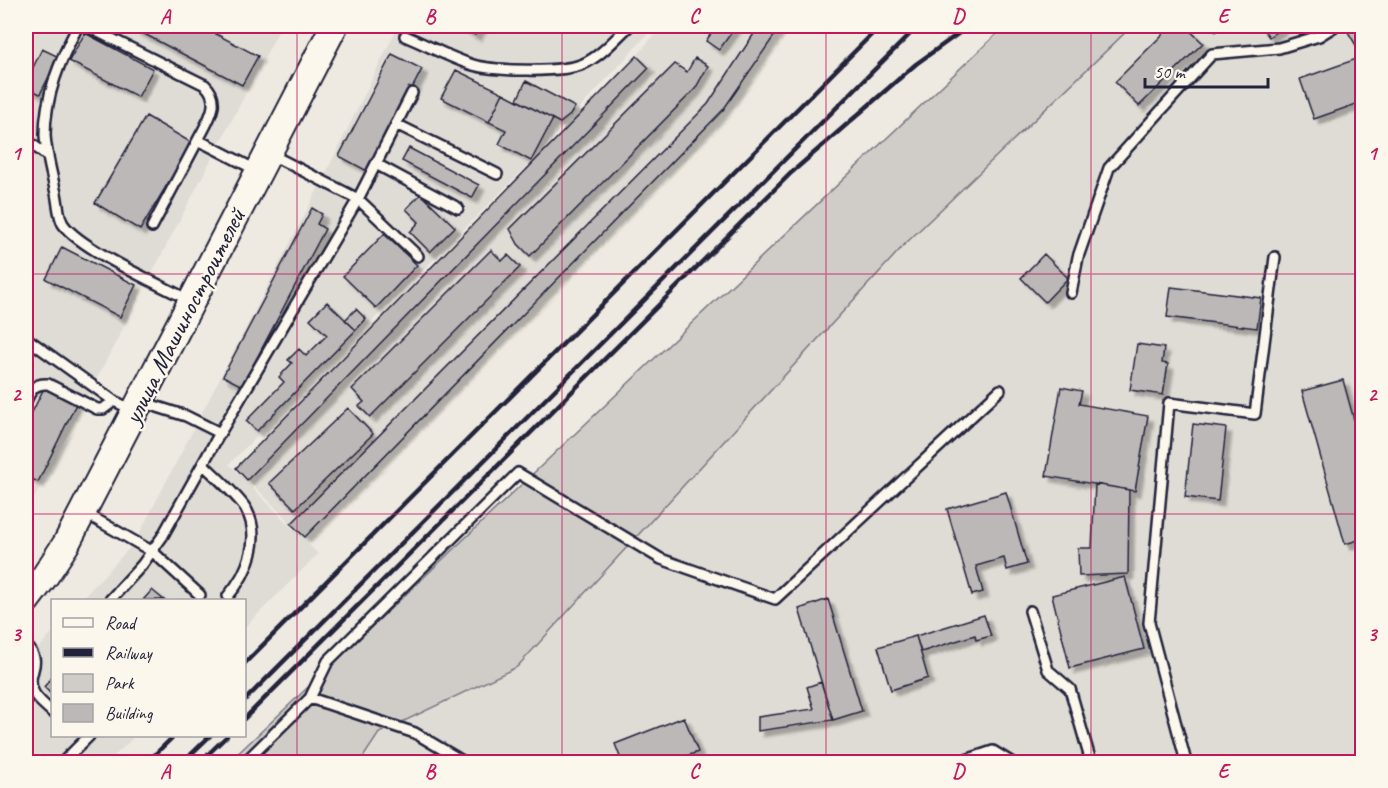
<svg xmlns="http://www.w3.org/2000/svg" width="1388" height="788" viewBox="0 0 1388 788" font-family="Caveat,sans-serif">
<defs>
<filter id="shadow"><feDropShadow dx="5.5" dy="5.5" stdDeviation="1.5" flood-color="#0004"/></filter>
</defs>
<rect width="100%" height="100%" fill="#eeeae2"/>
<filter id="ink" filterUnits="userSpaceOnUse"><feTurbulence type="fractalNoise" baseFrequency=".0167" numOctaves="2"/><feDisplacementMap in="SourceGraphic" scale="12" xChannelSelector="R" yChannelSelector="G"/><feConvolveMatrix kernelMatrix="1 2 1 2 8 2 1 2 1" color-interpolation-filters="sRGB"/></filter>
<g filter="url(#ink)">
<path fill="#dfdbd5" d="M26 26H281L26 514Z
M398 26H655L525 168 229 464 318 554 245 627 244 600H81L135 542 322 181Z
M661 26H676L690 33 698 26H781L723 110 305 537 236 468 637 56Z
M1132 26H1362V762H361L379 733 517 667 905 244Z
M52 633V736H135L108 762H26V662Z"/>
<path fill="#d0cdc9" stroke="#797882" stroke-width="1.5" d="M1005 26H1132L905 244 517 667 379 733 360 762H229Z"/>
<path fill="#bcb8b8" stroke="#22223b" stroke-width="1.5" filter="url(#shadow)" d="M129 26H201L258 56 242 85Z
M460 26H481L475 35Z
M716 26H736L719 50 706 41Z
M759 26H781L723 110 305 537 291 524 708 104Z
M1171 26H1185L1203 43 1139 106 1115 82Z
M1261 26H1284L1269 37Z
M1357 26H1362V44L1357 47 1348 32Z
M85 33 153 69 138 97 69 61Z
M42 49 59 57 40 94 26 87V82Z
M392 54 422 69 369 172 339 156Z
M637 56 649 68 247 480 236 468Z
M1362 57V102L1314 119 1300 79Z
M695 58 708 66 695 89 530 256 518 244 510 229 675 64 687 72Z
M456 70 503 93 489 122 441 98Z
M526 81 575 107 570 115 560 123 517 100Z
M503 93 553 119 531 161 499 144 506 130 489 122Z
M146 116 192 143 140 230 95 203Z
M409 148 479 185 472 198 402 161Z
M421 194 455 227 430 252 410 232 419 222 406 209Z
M312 208 322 214 317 224 325 229 242 386 223 376Z
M384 234 417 265 376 308 343 276Z
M62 247 136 285 120 317 46 279Z
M491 250 502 261 508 255 520 267 370 417 359 406 364 402 352 389Z
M1044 254 1068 278 1045 302 1021 278Z
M1171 287 1261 298 1257 328 1167 317Z
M327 302 356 330 257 431 246 421 284 382 279 377 292 363 288 360 299 349 306 356 327 335 310 319Z
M356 309 366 319 356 330 345 320Z
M1137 344 1164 348 1162 363 1168 364 1163 395 1130 390Z
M1343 380 1362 449V539L1345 544 1302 391Z
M1061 387 1082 391 1079 404 1148 416 1135 491 1046 476Z
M44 388 76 404 38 482 26 476V425Z
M348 408 373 434 295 509 269 483Z
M1193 424 1226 428 1218 501 1185 497Z
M1095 484 1129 490 1128 574 1079 576 1078 548H1092Z
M1006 492 1027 564 1007 570 1004 558 976 566 983 592 972 595 947 509Z
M1125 577 1144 649 1070 668 1052 595Z
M152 590 164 600H143Z
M828 599 862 711 833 720 799 609Z
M984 615 991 636 976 640 975 635 921 652 916 636Z
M916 636 928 678 891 690 878 647Z
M52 677V695L44 687Z
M821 682 833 720 758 731V717L814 709 807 687Z
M684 717 698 752 669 762H622L615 744Z"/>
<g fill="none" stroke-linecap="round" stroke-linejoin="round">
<g stroke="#22223b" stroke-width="14">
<path id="service" d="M78 26C60 60 45 95 45 135 46 153 51 171 55 189 58 199 58 216 63 224 79 248 160 285 189 300
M86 26 205 85C223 102 207 122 198 140
M405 36C427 45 450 58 473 65 494 71 563 73 583 64 601 56 615 39 629 26
M396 124 497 174
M26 140 48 156
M270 154 358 199 418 256
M376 164 458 208
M152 227 198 140 256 170
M1071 293 1078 257 1109 168 1212 54 1279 48 1319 36 1335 26
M26 338 114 401 133 410
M26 401C31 390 34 383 48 384L97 409H103L114 401
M142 402 186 416 220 433
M203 464C215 476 238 496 246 509 262 538 248 573 228 596
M85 513 153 552 200 595
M110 600 142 565 162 537 220 433 358 199 412 93
M1030 611 1048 670 1070 689 1091 762
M26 645C45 665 25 671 33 691 36 699 46 706 52 712
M310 698 328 661 518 473 661 559 775 599 1000 390
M63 762 89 736
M245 762 310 698 415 733 464 762
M960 762 993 751 1011 762
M1186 762 1149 623 1169 403 1255 414 1275 257"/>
</g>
<g stroke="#22223b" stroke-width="30">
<path id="secondary" d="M26 601 45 576 66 544 334 26"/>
</g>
<use href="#service" stroke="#fbf7ec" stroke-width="9"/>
<use href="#secondary" stroke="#fbf7ec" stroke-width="26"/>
<path stroke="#22223b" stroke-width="4.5" d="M1216 30 1218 26
M244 664 880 26
M244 701 918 26
M244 719 791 173 916 64 969 26
M147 762 174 736
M183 762 210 736
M200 762 227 736"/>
</g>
</g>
<path fill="none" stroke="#c2185b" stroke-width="1.5" stroke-opacity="0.55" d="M297 26V762M562 26V762M826 26V762M1091 26V762M26 274H1362M26 514H1362"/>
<g text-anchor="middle" stroke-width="5" stroke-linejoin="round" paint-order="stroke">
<g font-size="26" fill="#22223b" stroke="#fbf7ec">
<text transform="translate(184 316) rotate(-63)" y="9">улица Машиностроителей</text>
</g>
</g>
<rect width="1388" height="788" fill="none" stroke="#fbf7ec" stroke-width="66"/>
<rect x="51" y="599" width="195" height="138" fill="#fbf7ec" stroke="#a4a2a5" stroke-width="1.5"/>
<rect x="63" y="618" width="30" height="9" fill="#fbf7ec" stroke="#a4a2a5" stroke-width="1.5"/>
<text x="105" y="629" font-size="18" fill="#22223b">Road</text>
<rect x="63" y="648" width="30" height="9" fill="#22223b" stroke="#a4a2a5" stroke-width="1.5"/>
<text x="105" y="659" font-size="18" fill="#22223b">Railway</text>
<rect x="63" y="674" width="30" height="18" fill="#d0cdc9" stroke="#a4a2a5" stroke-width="1.5"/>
<text x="105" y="689" font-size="18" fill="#22223b">Park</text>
<rect x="63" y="704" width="30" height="18" fill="#bcb8b8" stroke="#a4a2a5" stroke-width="1.5"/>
<text x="105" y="719" font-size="18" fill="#22223b">Building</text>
<path d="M1145 78v9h123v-9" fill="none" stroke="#22223b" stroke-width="3"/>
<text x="1154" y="78" font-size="18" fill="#22223b" stroke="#fbf7ec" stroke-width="4.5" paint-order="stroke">50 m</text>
<rect x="33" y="33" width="1322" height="722" fill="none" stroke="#c2185b" stroke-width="2"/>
<g font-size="20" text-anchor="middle" font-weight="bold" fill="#c2185b">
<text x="165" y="23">A</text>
<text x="430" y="23">B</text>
<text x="694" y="23">C</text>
<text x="958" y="23">D</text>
<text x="1223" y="23">E</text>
<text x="16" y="160">1</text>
<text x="1372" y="160">1</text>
<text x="16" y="401">2</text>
<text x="1372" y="401">2</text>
<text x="16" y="641">3</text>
<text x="1372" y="641">3</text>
<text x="165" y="778">A</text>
<text x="430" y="778">B</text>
<text x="694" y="778">C</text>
<text x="958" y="778">D</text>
<text x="1223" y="778">E</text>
</g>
</svg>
